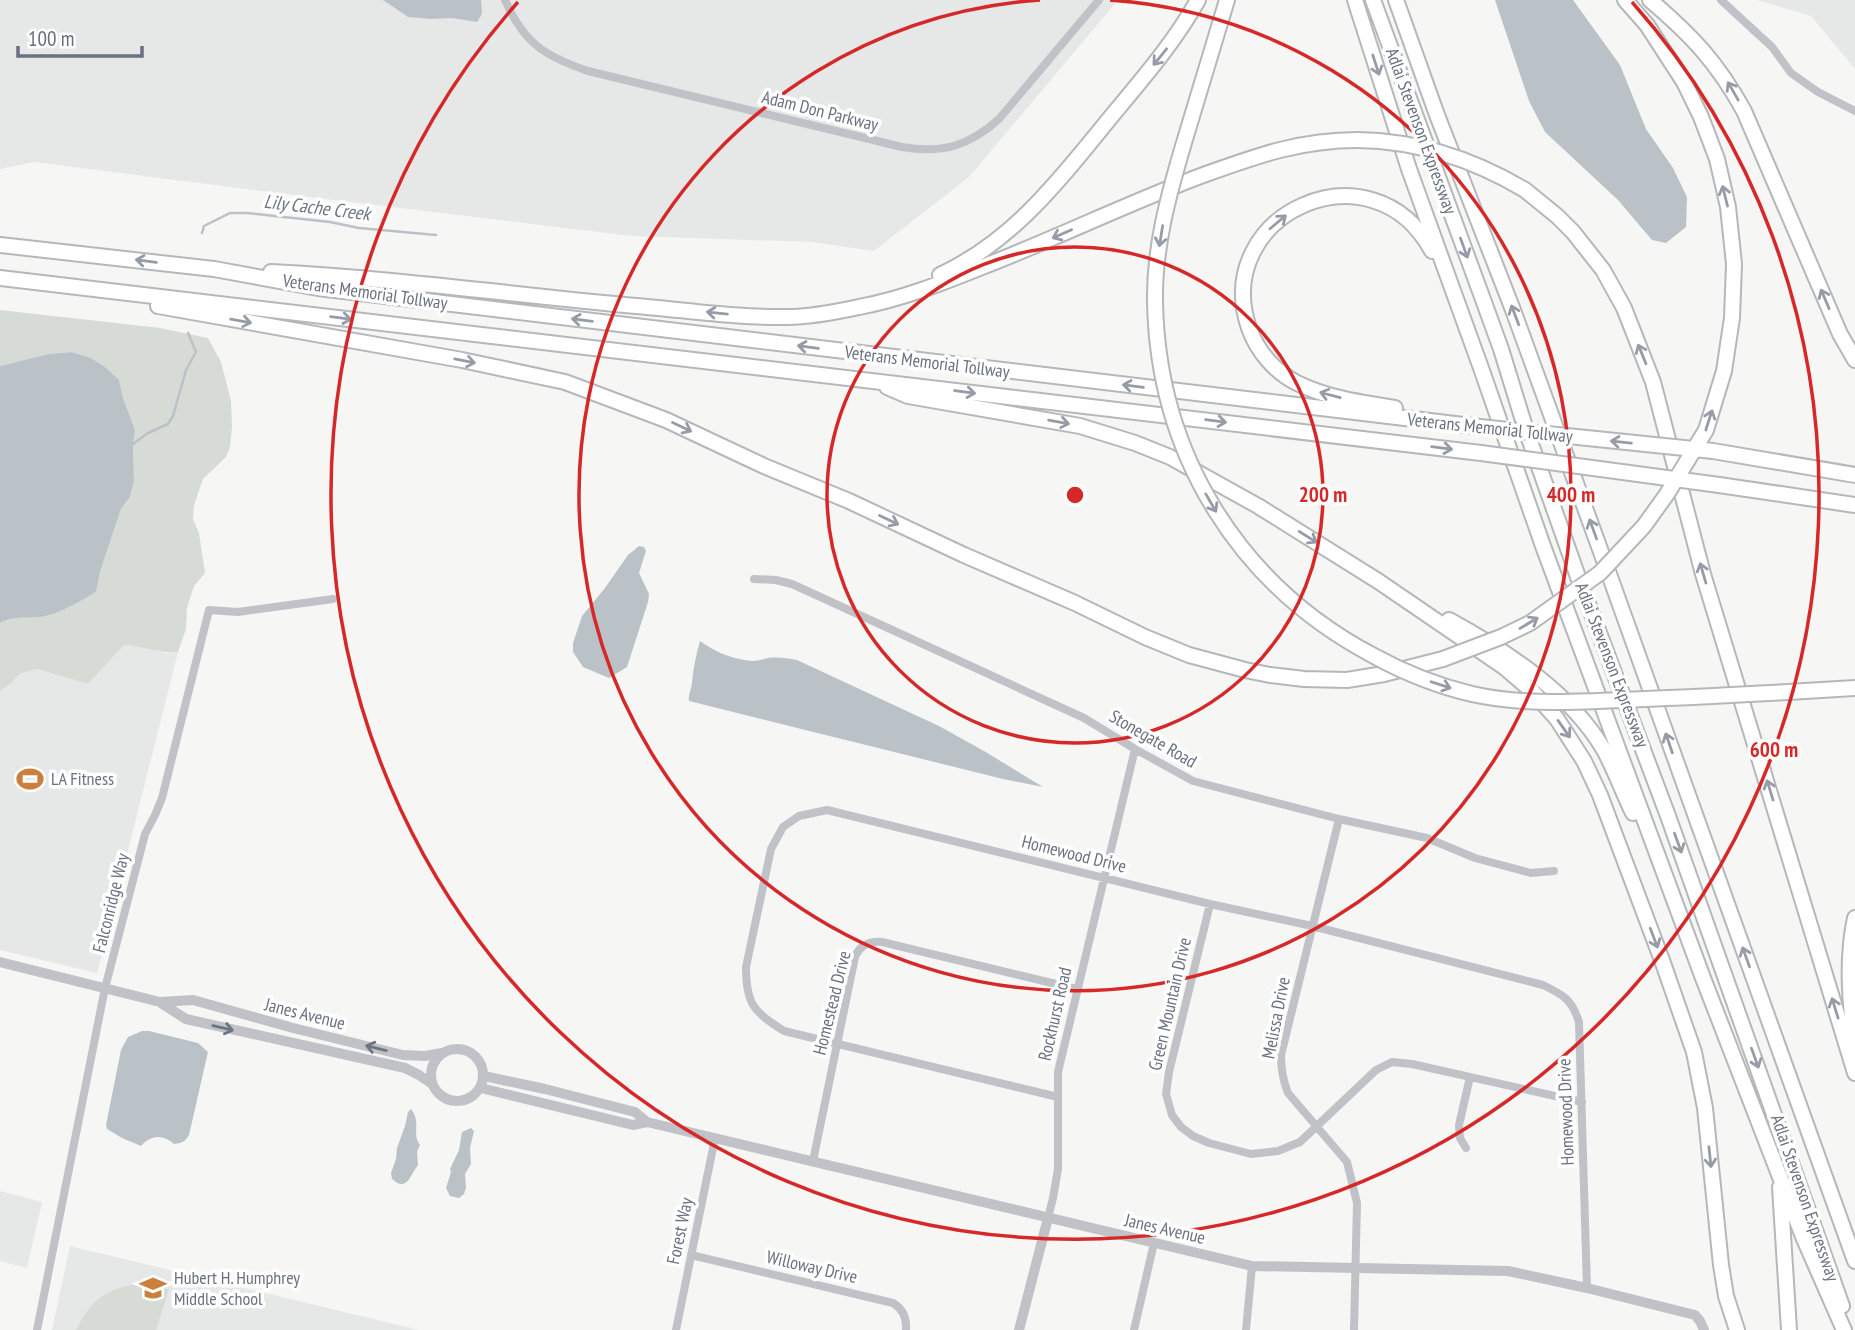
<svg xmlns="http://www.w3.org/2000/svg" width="1855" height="1330" viewBox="0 0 1855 1330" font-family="'PT Sans Narrow',sans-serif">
<rect width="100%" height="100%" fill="#f6f6f4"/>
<path fill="#e6e7e7" d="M0 0H1118L969 177 874 251 812 242 632 236 317 198 34 162 0 169Z
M1757 0H1855V69L1811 16Z
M124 645 136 646 166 653 178 652 97 973 0 950V691L10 684 20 674 37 669 88 684Z
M0 1191 42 1202 27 1268 0 1261Z
M70 1246 419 1330H52Z"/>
<path fill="#d6dcd5" d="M0 310 160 328 208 338 221 362 231 401 232 427 230 447 226 457 203 479 194 505 193 519 199 533 205 573 194 586 187 608 186 629 178 652C160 654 143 646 124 645L88 684 37 669 20 674 10 684 0 691V623L8 618 48 616 96 592 100 572 121 509 130 497 134 481 133 444 135 430 123 398 119 380 71 352 48 354 0 366Z
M135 1284 169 1289 156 1330H76C91 1301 103 1291 135 1284Z"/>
<path fill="#bbc2c7" d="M383 0H481L482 14 477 22 452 18 431 19 408 17Z
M1495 0H1573L1620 65 1646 129 1673 168 1687 197 1686 227 1666 243 1652 240 1618 200 1545 132 1529 101Z
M71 352 91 358 106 368 119 380 123 398 135 430 133 444 134 481 130 497 121 509 100 572 96 592C82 600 67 609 50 615 34 620 15 614 0 623V366L48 354Z
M639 546 644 547 646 551 639 573 649 594 648 602 627 667 609 678 583 667 573 652V643L582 616 605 588 628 555Z
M700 641C716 652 731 659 752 661 758 661 763 659 768 658 778 657 787 658 797 660L939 726 984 751 1043 787 1003 779 689 701C688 694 691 691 692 683 693 669 696 655 700 641Z
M142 1031H149L198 1043 208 1052 189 1135C185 1142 182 1143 174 1144 163 1134 151 1135 141 1146L122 1138 107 1129 106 1125 121 1050 128 1037Z
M411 1109C422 1123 411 1133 420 1145L417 1152 418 1165C410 1175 407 1193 392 1179L391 1173 396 1159 397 1148 405 1126 408 1112Z
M471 1128 474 1131 470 1148 471 1164 465 1174 466 1188 464 1194 459 1198 450 1196 446 1188 451 1172 450 1169 459 1150 462 1132Z"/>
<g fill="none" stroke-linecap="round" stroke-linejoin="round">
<path stroke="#bbc2c7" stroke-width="2.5" d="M202 233 204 226 230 213H247L330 222 359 228 436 235
M133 444 148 433 168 424 173 416 186 370 196 352 188 333"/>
<g stroke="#b5b7bb" stroke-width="18">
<path id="motorway" d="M1355 0 1409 169 1481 368 1543 546 1703 978 1804 1239 1844 1330
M1373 0 1481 294 1501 349 1525 427 1578 577 1668 816 1842 1306
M1396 0 1437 115 1513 310 1609 574 1855 1261
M1625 0 1647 25 1684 82
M1650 0C1692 36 1717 62 1744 111L1840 334 1855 360
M1183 146 1227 0
M1525 190 1557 216 1573 232 1603 270 1624 308 1653 382 1703 574 1855 1073
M0 245 214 269 318 288 1480 427
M271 272C393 278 514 295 636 306 686 310 737 318 787 317 811 317 836 312 859 307 902 299 942 283 982 267 1057 238 1130 202 1206 174 1259 155 1301 140 1358 140
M940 275C1017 239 1063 175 1115 112 1145 76 1175 41 1198 0
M0 278 1481 453
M158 306 462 360 565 382 666 420 764 466 849 501 964 555 1075 603 1145 637 1189 655 1245 670 1270 675 1304 679 1347 680 1384 674 1443 659
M887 387 908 396 1080 426 1135 443 1170 457 1258 506 1378 581 1504 667 1532 691 1557 719 1584 761 1600 795 1663 963 1694 1052 1705 1108 1721 1265 1726 1296 1737 1330
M1395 408C1363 403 1327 398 1297 383 1275 372 1257 351 1249 328 1210 214 1372 140 1432 251
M1713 451 1855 475
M1719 485 1855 505
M1449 620C1507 652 1570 692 1604 750 1615 770 1623 793 1633 813
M1788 692 1855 688
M1855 918C1846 960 1850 1002 1855 1044
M1780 1187 1789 1330"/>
</g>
<path stroke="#c0c2c7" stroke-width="8" d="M505 0C524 43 544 56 588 71L902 147C942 154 969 146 999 119L1099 0
M1721 0 1772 47 1791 73 1818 92 1855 111
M754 579 776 580 792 584 1084 718 1135 749 1193 781 1339 819 1427 838 1475 858 1531 873 1554 871
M1339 819 1281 1055C1281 1069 1283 1081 1288 1093L1347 1162 1357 1203 1354 1330
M1210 904 1169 1072 1166 1094 1172 1115 1181 1127 1193 1136 1209 1143 1251 1154 1278 1151 1300 1142 1376 1070 1392 1062 1412 1064 1582 1102
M1058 1097 784 1031C753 1011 746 1004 746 967L771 849 783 827 799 816 827 810 1210 904 1312 926 1543 985C1564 995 1572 1000 1579 1022L1587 1288
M1466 1148 1460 1138 1459 1125 1470 1077
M813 1161 855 957C860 945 869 941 882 942L1077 989
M1048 1218 1053 1198 1058 1169V1072L1135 749
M691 1255 893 1303C903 1309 907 1318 906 1330
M37 1330 105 988 145 834 155 815 162 798 209 610 238 612 333 599
M676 1330 715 1138
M1134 1330 1154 1243
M1246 1330 1252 1266"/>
<path stroke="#c0c2c7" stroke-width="10" d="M0 962 160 1002 193 1000 293 1028 403 1055 425 1056 442 1053
M161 1003 186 1019 405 1068 419 1075 432 1084
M431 1075a26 26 0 1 1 52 0a26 26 0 1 1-52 0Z
M484 1076 545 1089 635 1112 647 1122
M481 1088 633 1125 647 1122 1252 1266 1508 1271 1587 1288 1695 1315 1700 1321 1704 1330
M1019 1330 1048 1218"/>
<use href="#motorway" stroke="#fff" stroke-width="14"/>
<g stroke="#b5b7bb" stroke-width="18" stroke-linecap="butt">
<path id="motorway-bridge" d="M1358 140C1419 141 1473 159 1525 190
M1183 146C1168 197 1154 248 1155 302 1158 455 1239 585 1374 656 1405 673 1438 686 1472 694 1521 705 1570 702 1619 700 1675 698 1732 695 1788 692
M1480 427 1713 451
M1481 453 1719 485
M1443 659 1501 637 1530 623 1600 573 1644 526 1667 494 1706 430 1724 371 1732 318 1734 264 1728 207 1717 159 1701 117 1684 82"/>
</g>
<use href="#motorway-bridge" stroke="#fff" stroke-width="14"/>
</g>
<defs><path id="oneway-shaft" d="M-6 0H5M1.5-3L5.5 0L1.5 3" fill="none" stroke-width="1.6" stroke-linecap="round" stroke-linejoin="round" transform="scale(1.75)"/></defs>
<g stroke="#969ca7">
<use href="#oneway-shaft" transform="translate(1160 57) rotate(129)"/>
<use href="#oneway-shaft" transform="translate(1376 65) rotate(72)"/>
<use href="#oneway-shaft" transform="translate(1733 91) rotate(-120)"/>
<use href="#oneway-shaft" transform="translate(1725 196) rotate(-104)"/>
<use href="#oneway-shaft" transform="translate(1278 222) rotate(-40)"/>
<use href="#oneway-shaft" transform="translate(1062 234) rotate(156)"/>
<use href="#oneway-shaft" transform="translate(1161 236) rotate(99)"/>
<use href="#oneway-shaft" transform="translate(1464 248) rotate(70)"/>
<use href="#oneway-shaft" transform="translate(146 261) rotate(-173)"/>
<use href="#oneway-shaft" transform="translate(1825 299) rotate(-113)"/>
<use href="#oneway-shaft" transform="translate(717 313) rotate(-174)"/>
<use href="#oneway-shaft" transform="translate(1515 315) rotate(-111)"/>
<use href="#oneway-shaft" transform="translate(341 318) rotate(7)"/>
<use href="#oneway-shaft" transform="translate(582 320) rotate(-173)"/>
<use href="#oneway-shaft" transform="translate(241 321) rotate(10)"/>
<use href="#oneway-shaft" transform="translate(808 347) rotate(-173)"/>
<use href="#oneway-shaft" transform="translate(1642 354) rotate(-112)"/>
<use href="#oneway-shaft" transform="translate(465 361) rotate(11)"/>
<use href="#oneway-shaft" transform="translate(1133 386) rotate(-173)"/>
<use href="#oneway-shaft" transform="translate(965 392) rotate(7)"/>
<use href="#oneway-shaft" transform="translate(1330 395) rotate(-165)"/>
<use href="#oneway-shaft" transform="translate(1709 420) rotate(-72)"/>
<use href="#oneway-shaft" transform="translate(1216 421) rotate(7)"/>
<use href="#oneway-shaft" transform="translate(1059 422) rotate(10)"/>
<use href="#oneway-shaft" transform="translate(682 427) rotate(25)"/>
<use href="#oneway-shaft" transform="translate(1621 442) rotate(-174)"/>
<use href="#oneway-shaft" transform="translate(1442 448) rotate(7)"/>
<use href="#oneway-shaft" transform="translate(1211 503) rotate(60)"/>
<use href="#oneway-shaft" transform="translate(889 520) rotate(25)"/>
<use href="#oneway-shaft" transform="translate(1593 529) rotate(-110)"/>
<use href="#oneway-shaft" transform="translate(1308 537) rotate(32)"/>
<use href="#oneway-shaft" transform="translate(1703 573) rotate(-106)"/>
<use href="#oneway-shaft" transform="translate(1529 623) rotate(-31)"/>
<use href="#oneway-shaft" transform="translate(1441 685) rotate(18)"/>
<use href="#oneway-shaft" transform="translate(1564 729) rotate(55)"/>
<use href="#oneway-shaft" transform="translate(1669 743) rotate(-109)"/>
<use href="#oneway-shaft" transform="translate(1770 790) rotate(-107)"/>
<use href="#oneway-shaft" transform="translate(1678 843) rotate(70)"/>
<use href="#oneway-shaft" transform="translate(1654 938) rotate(69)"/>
<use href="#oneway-shaft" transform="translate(1746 957) rotate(-110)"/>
<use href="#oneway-shaft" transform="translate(1835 1008) rotate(-107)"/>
<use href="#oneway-shaft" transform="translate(1755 1058) rotate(70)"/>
<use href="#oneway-shaft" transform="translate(1710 1157) rotate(84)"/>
</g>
<g stroke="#6d7584">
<use href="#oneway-shaft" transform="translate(223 1028) rotate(13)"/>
<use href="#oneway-shaft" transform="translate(376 1048) rotate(-166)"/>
</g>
<g fill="none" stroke="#d62828" stroke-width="3.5">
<circle cx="1075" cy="495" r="248"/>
<path d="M1110 0A496 496 0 1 1 1040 0"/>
<path d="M1632 2A744 744 0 1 1 518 2"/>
</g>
<defs>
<g id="stadium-bare" transform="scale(2.1)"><path d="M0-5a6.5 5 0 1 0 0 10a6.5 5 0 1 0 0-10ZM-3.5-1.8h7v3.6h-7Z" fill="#cc7e3d" stroke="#fff" stroke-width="2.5" paint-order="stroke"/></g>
<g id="school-bare" transform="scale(2.1)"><path d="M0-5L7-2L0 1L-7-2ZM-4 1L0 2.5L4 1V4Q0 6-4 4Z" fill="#cc7e3d" stroke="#fff" stroke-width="2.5" paint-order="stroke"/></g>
</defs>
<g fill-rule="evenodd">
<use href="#stadium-bare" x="30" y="779"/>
<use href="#school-bare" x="153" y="1288"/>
</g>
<g text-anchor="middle" stroke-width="7" stroke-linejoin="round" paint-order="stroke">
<g font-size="18" fill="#697181" stroke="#fff">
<text transform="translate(820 111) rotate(14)" y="6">Adam Don Parkway</text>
<text transform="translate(1421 131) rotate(70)" y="6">Adlai Stevenson Expressway</text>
<text transform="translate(365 292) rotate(8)" y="6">Veterans Memorial Tollway</text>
<text transform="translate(927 362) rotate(7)" y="6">Veterans Memorial Tollway</text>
<text transform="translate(1490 428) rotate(6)" y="6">Veterans Memorial Tollway</text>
<text transform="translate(1612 665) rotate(69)" y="6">Adlai Stevenson Expressway</text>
<text transform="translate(1153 739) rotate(30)" y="6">Stonegate Road</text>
<text transform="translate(1074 854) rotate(14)" y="6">Homewood Drive</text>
<text transform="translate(111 903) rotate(-76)" y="6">Falconridge Way</text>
<text transform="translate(832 1003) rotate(-76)" y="6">Homestead Drive</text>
<text transform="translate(1170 1004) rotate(-77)" y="6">Green Mountain Drive</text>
<text transform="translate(305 1014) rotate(14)" y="6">Janes Avenue</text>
<text transform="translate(1055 1014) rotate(-77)" y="6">Rockhurst Road</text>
<text transform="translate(1276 1018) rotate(-79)" y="6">Melissa Drive</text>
<text transform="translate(1566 1112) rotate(-92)" y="6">Homewood Drive</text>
<text transform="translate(1805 1198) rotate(71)" y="6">Adlai Stevenson Expressway</text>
<text transform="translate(1165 1229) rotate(13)" y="6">Janes Avenue</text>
<text transform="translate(680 1231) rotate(-78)" y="6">Forest Way</text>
<text transform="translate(812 1267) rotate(13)" y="6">Willoway Drive</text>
</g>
<g font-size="18" fill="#697181" stroke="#fff" text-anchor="start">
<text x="51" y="785">LA Fitness</text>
<text x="174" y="1284">Hubert H. Humphrey<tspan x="174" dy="21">Middle School</tspan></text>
</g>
<g font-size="19" font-style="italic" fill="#6a7784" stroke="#fff">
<text transform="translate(317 207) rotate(7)" y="7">Lily Cache Creek</text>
</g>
</g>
<circle cx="1075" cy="495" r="10" fill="#d62828" stroke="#fff" stroke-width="3.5"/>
<g font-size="21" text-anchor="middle" font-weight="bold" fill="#d62828" stroke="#fff" stroke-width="7" stroke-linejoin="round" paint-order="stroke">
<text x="1323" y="502">200 m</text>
<text x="1571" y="502">400 m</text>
<text x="1774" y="757">600 m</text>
</g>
<path d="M18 46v10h124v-10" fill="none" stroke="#697181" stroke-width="3.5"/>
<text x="28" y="46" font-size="21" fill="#697181" stroke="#ffffff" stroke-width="5" paint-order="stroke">100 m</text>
</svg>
